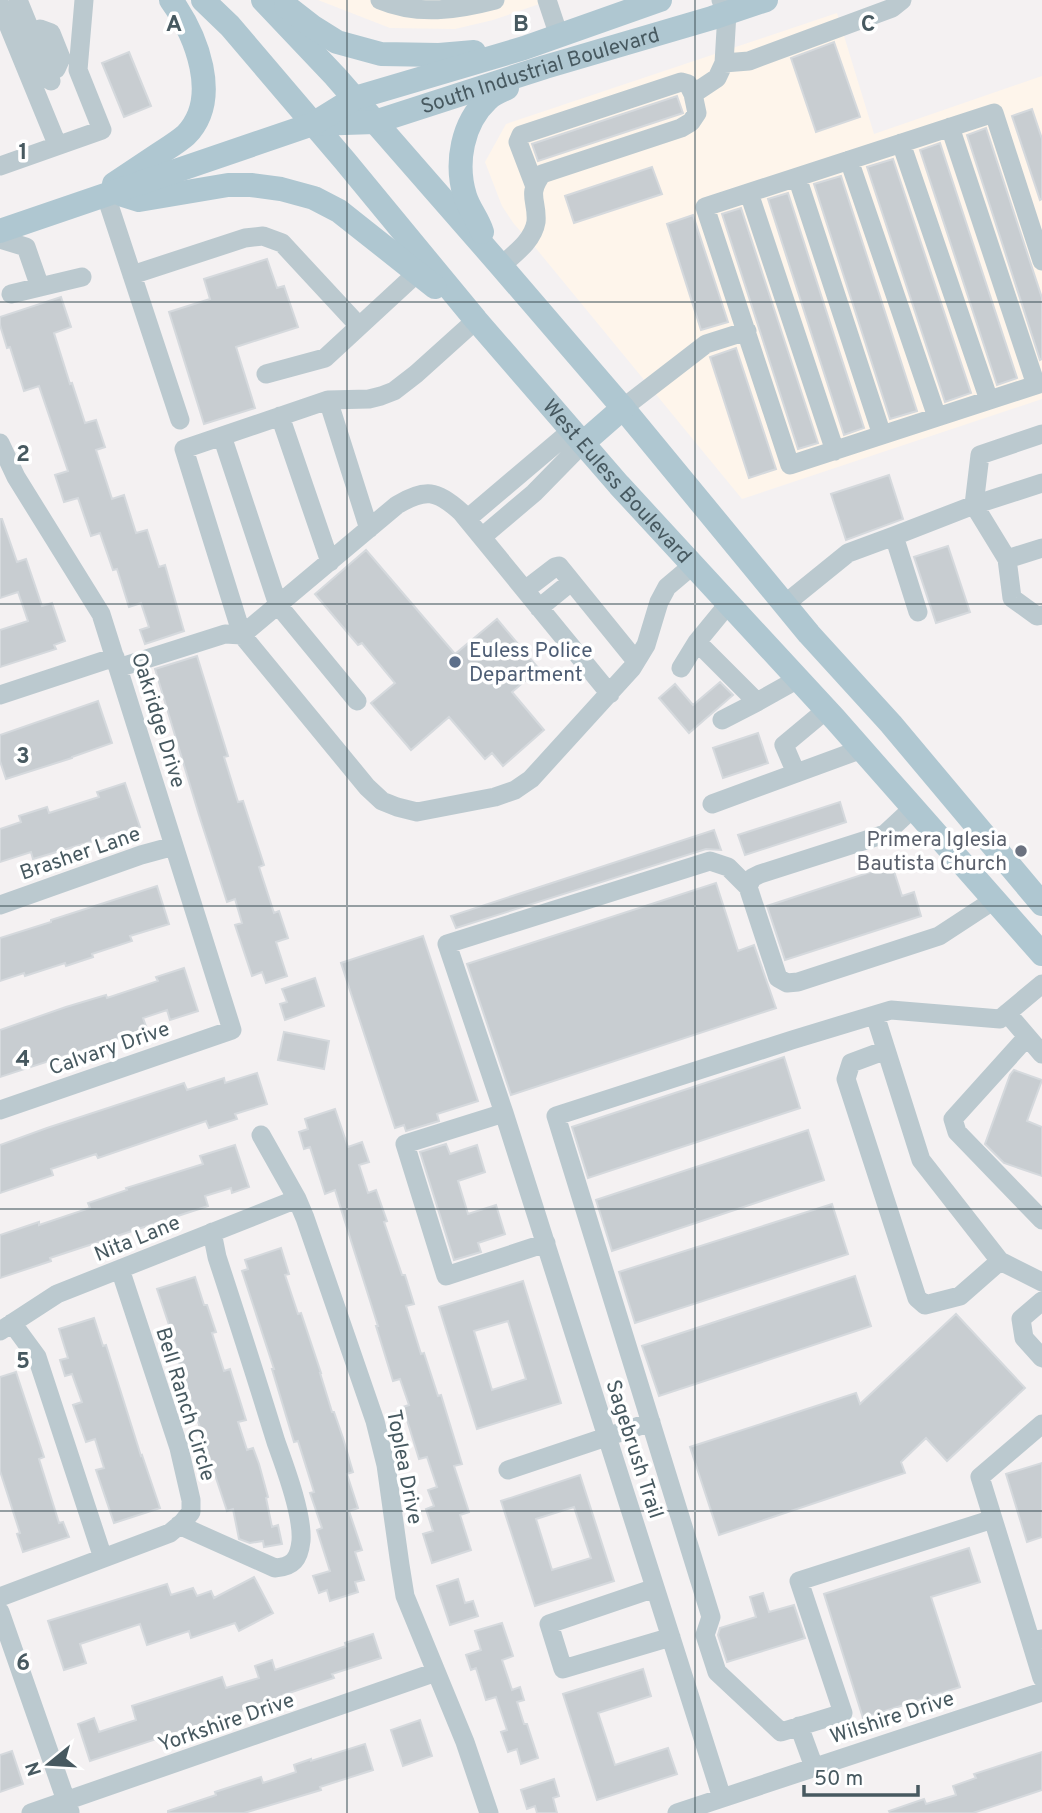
<svg xmlns="http://www.w3.org/2000/svg" width="1042" height="1813" viewBox="0 0 1042 1813" font-family="Overpass,sans-serif">
<rect width="100%" height="100%" fill="#f4f1f2"/>
<path fill="#fef5eb" d="M318 0H551L493 20 455 29 390 28Z
M837 13 874 134 1042 76V399L742 499 534 246 514 224 502 206 485 162 506 124Z"/>
<path fill="#c8cdd1" stroke="#d5d9dd" stroke-width="2" fill-rule="evenodd" d="M834 42 860 117 816 132 791 58Z
M129 52 151 106 124 117 102 63Z
M677 96 683 113 538 161 532 144Z
M1032 109 1042 139V199L1040 200 1012 116Z
M986 128 1042 298V359L1040 360 967 135Z
M940 143 1017 378 997 385 920 150Z
M893 159 971 393 945 402 867 167Z
M652 167 662 194 574 223 565 196Z
M841 176 917 411 890 419 814 184Z
M788 193 864 428 844 435 768 199Z
M741 208 818 443 798 449 722 214Z
M693 215 728 322 701 330 667 224Z
M267 259 277 288 284 286 298 327 236 347 255 408 204 424 169 312 210 299 204 279Z
M61 297 71 327 54 333 70 384 72 383 85 423 96 420 105 447 96 450 112 499 124 495 136 533 147 530 159 567 165 565 184 631 145 644 140 630 149 627 141 603 129 607 117 569 113 570 100 533 91 536 78 498 64 502 55 475 68 471 39 386 24 391 10 347 7 348 0 325V317Z
M736 348 776 469 749 478 710 357Z
M889 475 903 519 846 540 831 494Z
M0 519H2L17 562 26 559 42 606 52 603 65 641 54 645 56 649 0 667V630L28 621 18 592 0 598Z
M948 546 970 612 936 623 914 557Z
M366 550 455 654 497 619 539 669 512 692 544 730 503 766 492 753 485 759 449 717 411 750 371 703 395 683 362 643 358 645 315 594Z
M197 656 228 756 224 757 238 802 243 801 264 865 259 867 274 913 279 911 288 938 276 942 287 976 266 983 262 972 252 976 235 925 242 923 235 899 227 902 199 815 155 669Z
M720 682 733 695 689 733 659 698 675 684 693 705Z
M98 701 112 743 72 757V758L6 779 0 761V735Z
M758 733 768 763 723 778 713 748Z
M125 783 140 827 33 859 31 852 0 862V829L21 822 19 816 47 807 49 813 99 797 97 792Z
M840 802 846 822 745 855 738 835Z
M714 830 721 850 706 849 456 928 451 916Z
M892 865 902 896 914 892 921 916 785 960 767 906Z
M716 883 738 951 754 945 776 1008 511 1095 467 964Z
M157 886 169 924 130 936 132 941 92 954 93 957 66 966 65 963 25 976 24 973 0 981V938L51 922V920Z
M423 936 478 1101 437 1114 439 1121 406 1131 404 1125 395 1128 341 963Z
M184 968 198 1011 170 1020 167 1010 143 1018 147 1029 0 1077V1030L66 1007 106 995 107 998 158 981 156 977Z
M315 978 324 1006 285 1020 280 1004 287 1002 282 989Z
M284 1032 329 1041 324 1069 278 1060Z
M784 1057 800 1108 588 1178 572 1127Z
M1014 1070 1042 1080 1027 1121 1042 1127V1176L1004 1163 985 1144 1010 1075Z
M257 1073 267 1104 235 1114 237 1119 209 1128 206 1121 98 1158 96 1154 51 1169 53 1175 0 1193V1145L47 1128 184 1083 187 1090 224 1078 225 1083Z
M335 1109 348 1147 362 1142 369 1162 359 1165 368 1193 376 1190 387 1221 384 1222 402 1275H405L414 1304 406 1306 421 1354 424 1353 438 1396 441 1395 462 1464 454 1466 469 1512 460 1515 471 1550 432 1563 423 1534 433 1531 426 1509 434 1506 428 1490 437 1487 427 1457 419 1459 403 1407 409 1405 400 1379 393 1381 376 1326H378L335 1190 325 1194 310 1147 304 1149 299 1132 308 1129 305 1119Z
M808 1130 824 1180 612 1251 596 1200Z
M446 1144 450 1154 477 1145 485 1172 458 1181 468 1214 496 1205 505 1234 478 1243 481 1252 454 1260 420 1152Z
M235 1145 249 1187 232 1193 231 1188 205 1196 208 1206 50 1258 51 1261 0 1278V1235L39 1222V1225L90 1208 88 1203 127 1190 126 1188 203 1164 200 1156Z
M832 1204 848 1254 635 1323 619 1272Z
M281 1248 289 1274 285 1275 298 1314 301 1313 321 1373H320L332 1412H334L343 1438 353 1472 347 1474 358 1508 349 1511 362 1550 355 1552 364 1580 355 1582 358 1592 330 1601 327 1590 319 1593 313 1576 330 1571 317 1530 322 1528 310 1493 314 1492 298 1441 294 1442 272 1369H274L242 1271 248 1269 245 1260Z
M855 1276 871 1326 659 1396 642 1346Z
M195 1277 204 1305H207L216 1332 212 1333 224 1371 230 1369 246 1420 238 1422 247 1450 253 1448 259 1464 268 1497 266 1498 272 1527 278 1525 282 1544 264 1547 263 1541 250 1543 239 1539 233 1509 227 1511 216 1478 186 1384 179 1362 181 1361 157 1289Z
M523 1281 561 1403 477 1429 439 1307ZM508 1321 526 1379 492 1390 474 1331Z
M956 1314 1025 1388 947 1461 926 1438 901 1462 905 1473 719 1535 690 1447 856 1393 860 1404Z
M94 1318 103 1346 106 1345 141 1456 142 1455 160 1508 114 1523 96 1470 104 1468 95 1439 86 1442 73 1405 82 1402 72 1374 65 1376 60 1360 68 1358 59 1329Z
M16 1372 44 1457 39 1459 59 1523 63 1522 69 1537 23 1552 17 1534 20 1533 0 1471V1377Z
M1042 1463V1537L1027 1542 1006 1474Z
M580 1475 614 1581 535 1606 501 1501ZM574 1507 591 1558 552 1570 536 1519Z
M969 1548 980 1582 931 1597 960 1687 863 1718 824 1594Z
M254 1577 273 1613 239 1631 235 1623 191 1638 189 1631 147 1645 140 1624 80 1644 86 1663 64 1670 48 1621 167 1584 171 1595 193 1588 197 1596 211 1591 214 1598Z
M458 1579 465 1603 473 1601 478 1616 450 1625 437 1586Z
M763 1593 769 1612 794 1605 805 1638 727 1662 718 1635 720 1628 756 1617 750 1597Z
M502 1623 513 1656 502 1660 512 1690 520 1687 524 1700 517 1702 524 1724H527L538 1758 521 1764 517 1749 508 1752 501 1732 507 1730 496 1697 486 1700 476 1668 471 1670 466 1655 481 1650 475 1631Z
M373 1634 381 1658 332 1674 334 1678 283 1695V1697L90 1761 78 1724 94 1718 99 1732 136 1720 132 1706 222 1677 226 1688 259 1678 255 1666 272 1660 275 1670 346 1646 345 1643Z
M643 1669 651 1696 598 1713 615 1765 668 1748 677 1774 597 1800 563 1694Z
M420 1720 432 1756 403 1766 391 1730Z
M365 1744 373 1770 320 1787 321 1790 244 1813H168V1811L216 1795 215 1792 261 1777 263 1783 296 1772 294 1765 311 1759V1761Z
M12 1751 23 1784 0 1792V1755Z
M1042 1752V1790L973 1813H890L889 1811 924 1799 926 1804 956 1795 953 1786 976 1778 974 1774Z
M554 1779 559 1796 553 1798 557 1813H537L535 1806 527 1809 521 1790Z"/>
<g fill="none" stroke-linecap="round" stroke-linejoin="round">
<path stroke="#bbc9cf" stroke-width="19" d="M18 0 51 81
M380 0C418 16 457 10 495 0
M547 0 559 36
M0 5 57 144
M40 29 51 33 61 58 56 69
M724 63 749 61 892 8 902 0
M950 127 1036 385
M901 143 989 400
M849 160 937 417
M0 166 102 130 78 70 84 0
M797 177 882 435
M534 184 518 142 521 135 681 82 688 84 693 94
M749 193 835 451
M106 196 180 420
M0 239 26 247 40 287 11 294
M1042 261 994 113 705 207 790 465 1042 383
M501 266C514 254 533 241 536 222 538 201 526 195 542 174L681 128 691 122 697 113 693 94 717 78 724 63 727 13 721 0
M132 275 245 238 263 236 282 243 359 326
M40 287 82 277
M476 320 416 374 394 391 381 396 369 399 328 400 184 449 242 635 367 787 382 801 397 807 417 812 495 797 515 790 531 779 632 668 646 645 659 602 667 587 693 565
M266 374 325 358 417 273
M328 400 369 529
M623 408 706 344 747 331
M280 416 330 562
M222 436 278 605 357 701
M0 443 16 477 101 614 232 1030 0 1110
M1042 483 974 505 1007 559 1042 548
M467 519 572 430
M894 536 918 612
M482 537 534 493 583 443
M1007 559 1012 598 1037 616 1042 615
M525 590 555 567 559 566 636 661
M785 604 848 553 894 536 974 505 980 455 1042 434
M539 608 571 582
M697 642 757 702 722 720
M118 668 225 634 242 635 397 505C425 488 437 490 461 512L610 694
M681 668 697 642 729 603
M0 695 115 657
M757 702 798 679
M796 773 784 745 826 710
M712 804 862 749
M913 808 885 834 760 874 752 878 748 887 778 978 787 983 798 982 939 936 994 900
M0 905 141 855 174 846
M1042 984 1000 1019 891 1010 792 1040 556 1116 711 1617 705 1635 717 1672 781 1732 843 1713 799 1581 993 1519 980 1477 1042 1424
M1007 1013 1042 1054
M875 1015 921 1160 1000 1261 1042 1282
M1027 1037 953 1119 957 1132 1042 1220
M886 1050 851 1063 846 1079 917 1298 925 1305 960 1296 1000 1261
M504 1113 405 1144 446 1276 546 1243
M261 1135 297 1199 305 1218 375 1421 386 1465 400 1565 405 1596 465 1742 489 1813
M1042 1301 1021 1319 1024 1338 1042 1358
M12 1323 37 1357 103 1558
M0 1331 57 1294 297 1199
M508 1470 651 1422
M993 1519 1031 1642
M179 1525 275 1568C293 1567 299 1559 301 1541 303 1515 285 1467 276 1442 257 1380 237 1318 217 1257L212 1232
M655 1588 549 1624 563 1669 671 1637
M0 1597 170 1533 183 1522 191 1512V1500L179 1448 120 1269
M0 1612 70 1812
M1041 1639 1031 1642 1042 1678
M799 1726 814 1767
M722 1798 504 1113 447 944 710 861 728 867 748 887
M31 1813 436 1672
M677 1813 1042 1692"/>
<g stroke="#afc7d1" stroke-width="24">
<path id="s1" d="M203 0 230 26 345 161 476 320 619 485 835 719 1042 954"/>
<path d="M263 0 335 76 501 266 623 408 809 634 891 724 1042 904"/>
<path d="M286 6 313 27 337 42 381 54 439 55 474 52"/>
<path id="s2" d="M314 124 375 122 545 67 712 18 766 0"/>
<path d="M114 184C129 174 144 164 159 154 168 148 178 142 186 135 222 98 196 35 171 0"/>
<path d="M123 195 139 200 228 185H251L281 189 314 198 339 211 435 287"/>
<path d="M0 231 313 124 355 98 524 48 660 0"/>
<path d="M482 232C478 219 469 209 465 196 455 163 462 123 488 99 493 94 501 91 507 88"/>
<path d="M583 443 623 408"/>
</g>
</g>
<path fill="none" stroke="#475960" stroke-width="2" stroke-opacity="0.55" d="M347 0V1813M695 0V1813M0 302H1042M0 604H1042M0 906H1042M0 1209H1042M0 1511H1042"/>
<circle fill="#5c6f8a" stroke="#fff" stroke-width="2.5" cx="455" cy="662" r="7"/>
<circle fill="#6b7280" stroke="#fff" stroke-width="2.5" cx="1021" cy="851" r="7"/>
<g text-anchor="middle" stroke-width="7" stroke-linejoin="round" paint-order="stroke">
<g font-size="21" fill="#475960" stroke="#fff">
<text dy="7" stroke="none"><textPath href="#s2" startOffset="234">South Industrial Boulevard</textPath></text>
<text dy="7" stroke="none"><textPath href="#s1" startOffset="635">West Euless Boulevard</textPath></text>
<text transform="translate(159 720) rotate(73)" y="7">Oakridge Drive</text>
<text transform="translate(80 853) rotate(-19)" y="7">Brasher Lane</text>
<text transform="translate(109 1048) rotate(-19)" y="7">Calvary Drive</text>
<text transform="translate(137 1238) rotate(-22)" y="7">Nita Lane</text>
<text transform="translate(186 1404) rotate(73)" y="7">Bell Ranch Circle</text>
<text transform="translate(635 1449) rotate(72)" y="7">Sagebrush Trail</text>
<text transform="translate(405 1467) rotate(79)" y="7">Toplea Drive</text>
<text transform="translate(892 1717) rotate(-18)" y="7">Wilshire Drive</text>
<text transform="translate(226 1722) rotate(-19)" y="7">Yorkshire Drive</text>
</g>
<g font-size="21" fill="#4e5e75" stroke="#fff" text-anchor="start">
<text x="469" y="657">Euless Police<tspan x="469" dy="24">Department</tspan></text>
</g>
<g font-size="21" fill="#5b616d" stroke="#fff" text-anchor="end">
<text x="1007" y="846">Primera Iglesia<tspan x="1007" dy="24">Bautista Church</tspan></text>
</g>
</g>
<g font-size="23" text-anchor="middle" font-weight="bold" fill="#475960" stroke="#fff" stroke-width="7" stroke-linejoin="round" paint-order="stroke">
<text x="174" y="31">A</text>
<text x="521" y="31">B</text>
<text x="868" y="31">C</text>
<text x="23" y="159">1</text>
<text x="23" y="461">2</text>
<text x="23" y="763">3</text>
<text x="23" y="1066">4</text>
<text x="23" y="1368">5</text>
<text x="23" y="1670">6</text>
</g>
<g transform="translate(49 1764) rotate(252)" stroke="#ffffff" stroke-width="5" paint-order="stroke">
<path d="M0-5L12 26L0 18L-12 26Z" fill="#475960"/>
<text y="-10" font-size="19" font-weight="bold" text-anchor="middle" fill="#475960">N</text>
</g>
<path d="M804 1785v10h114v-10" fill="none" stroke="#475960" stroke-width="3.5"/>
<text x="814" y="1785" font-size="21" fill="#475960" stroke="#ffffff" stroke-width="5" paint-order="stroke">50 m</text>
</svg>
